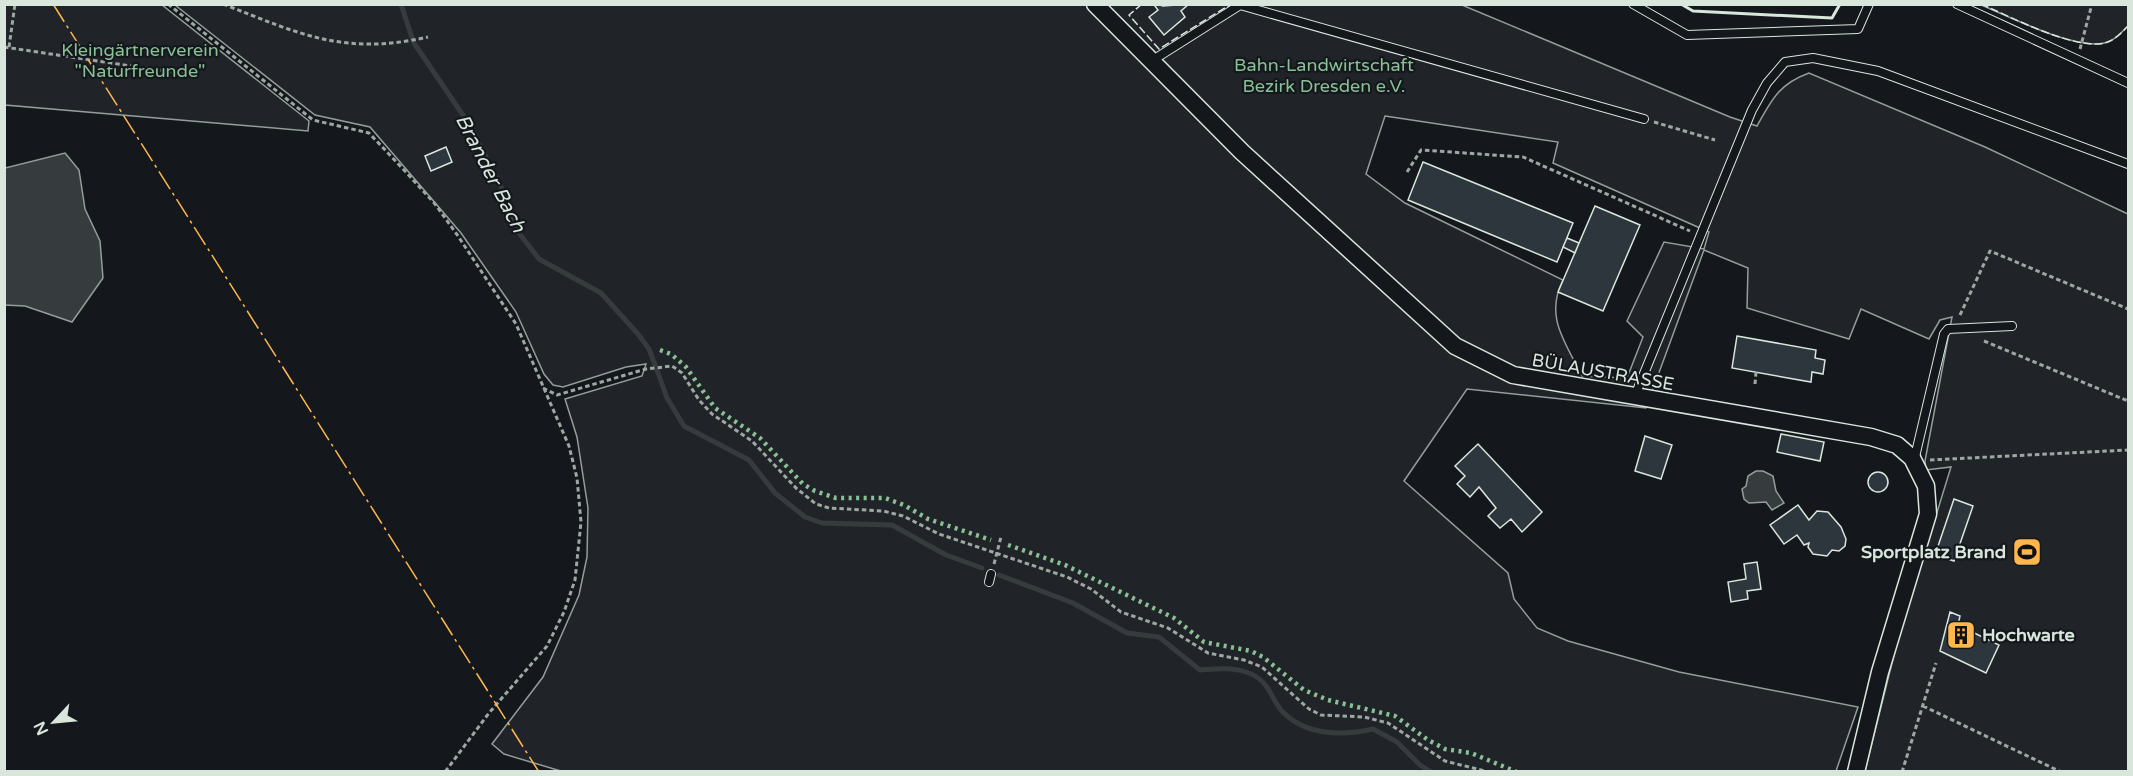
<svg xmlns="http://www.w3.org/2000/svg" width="2133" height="776" viewBox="0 0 2133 776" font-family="'Varela Round',sans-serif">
<rect width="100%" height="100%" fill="#14181c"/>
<path fill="#202428" stroke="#939e99" stroke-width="1.5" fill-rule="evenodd" d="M4 5H162L309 121 308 131 5 105Z
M175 5H1462L1730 117 1757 126C1772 99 1779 84 1809 73L1985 147 2128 214V771H1865L1898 639 1951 467 1926 470 1925 461 1952 317 1940 320 1929 339 1861 309 1849 339 1747 308 1748 268 1704 250 1646 408 1467 389 1404 481 1508 573 1514 599 1537 628 1568 641 1679 672 1858 707 1836 771 564 772 504 754 492 744 543 677 579 595 587 557 588 508 577 437 565 399 642 376 646 364 626 367 563 387 553 385 544 374 516 312 461 233 370 127 315 115ZM1385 116 1558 142 1553 163 1709 232 1704 249 1664 242 1627 321 1643 337 1627 378 1582 376C1566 343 1544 317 1563 280L1405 203 1366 174Z
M1981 5H2128V26C2123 31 2117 38 2110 41 2083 55 2009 16 1981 5Z"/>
<path fill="#363b3e" stroke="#939e99" stroke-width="1.5" d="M65 153 79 170 85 209 100 241 103 278 72 322 25 306 4 305 5 168Z
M1756 471H1763L1773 476 1776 491 1784 503 1772 510 1766 502 1749 503 1744 499 1742 489 1746 486 1748 476Z"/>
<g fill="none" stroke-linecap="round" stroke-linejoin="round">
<path stroke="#363b3e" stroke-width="5" d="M401 4 412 38
M414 43 471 127 506 197 519 233 539 259 601 293 638 334 649 349 655 365
M657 370 667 398 684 426 749 460 775 493 805 517 822 523 892 525 946 555 982 568
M999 575 1073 603 1127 633 1159 637 1200 670C1215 669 1231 667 1246 672 1270 680 1269 696 1282 711 1305 736 1343 736 1373 729L1397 742 1420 765 1431 772"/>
</g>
<path fill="#2c363c" stroke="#d8e6dc" stroke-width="1.5" d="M1157 4 1163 6 1189 4 1181 11 1185 17 1164 35 1149 17 1158 10 1155 6Z
M446 147 452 162 431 171 425 156Z
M1423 162 1573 223 1557 262 1408 200Z
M1595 206 1640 225 1603 311 1558 292Z
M1567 238 1579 243 1575 253 1563 247Z
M1737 336 1816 350 1815 358 1825 360 1823 374 1812 372 1811 382 1732 368Z
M1781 434 1824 442 1820 461 1777 452Z
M1645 436 1672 445 1661 479 1635 471Z
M1478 444 1542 512 1522 532 1511 519 1500 528 1488 516 1496 508 1479 487 1470 497 1457 484 1465 476 1455 466Z
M1868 482a10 10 0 1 1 20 0a10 10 0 1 1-20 0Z
M1954 499 1973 506 1954 561 1935 555Z
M1798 505 1809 520 1817 511 1828 512 1841 527 1846 539 1845 546 1839 551 1832 550 1827 556 1813 554 1808 547 1809 543 1804 545 1797 535 1784 544 1770 525Z
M1757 562 1761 589 1747 591 1748 599 1731 602 1728 582 1746 579 1744 564Z
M1950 612 1960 616 1958 625 1999 645 1986 673 1940 651Z"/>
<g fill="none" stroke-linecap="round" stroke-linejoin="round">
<g stroke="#d8e6dc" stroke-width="10">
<path id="lane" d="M1633 4 1687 35 1858 29 1869 4
M1957 4 2128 83
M1153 60 1240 5 1644 119
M1634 398 1752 110 1767 83 1785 62 1813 58 1878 71 2128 164
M1914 461 1944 334 1948 329 2012 326
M989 582 991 574"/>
</g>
<g stroke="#d8e6dc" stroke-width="19">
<path id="street" d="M1095 4 1242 152 1455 346 1513 375 1871 437 1897 445 1912 458 1926 486 1928 514 1880 672 1856 772"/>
</g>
<path stroke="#9da8a2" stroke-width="3" stroke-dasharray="4.5 3" stroke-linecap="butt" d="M168 4 313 120 369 133 404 170 435 204 458 236 516 324 569 446 577 478 581 522 575 580 564 612 547 646 489 713 445 772
M223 4C300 34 343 56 428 37
M4 47 198 76
M9 47 15 4
M2080 49 2092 4
M1654 122 1715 140
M1407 172 1421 150 1523 157 1690 231
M1960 315 1990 251 2128 309
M1984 341 2128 401
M1755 384 1756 372
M543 388 557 395 646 369 672 366 682 373 699 400 712 414 752 441 796 488 816 504 829 508 883 511 903 516 939 534 1067 577 1091 589 1121 612 1168 628 1208 653 1244 660 1262 667 1309 709 1321 715 1364 717 1388 723 1445 761 1489 772
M1930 460 2128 450
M994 564 1001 537
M1923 706 2061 772
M1902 772 1936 663"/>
<use href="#lane" stroke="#14181c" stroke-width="8"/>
<use href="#street" stroke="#14181c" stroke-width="16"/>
<path stroke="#8ac095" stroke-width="4.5" stroke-dasharray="3 4.5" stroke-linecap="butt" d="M660 350 671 354 686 367 715 408 760 438 803 484 815 491 836 498H885L904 505 928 519 991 540
M1008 545 1065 565 1174 618 1204 642 1251 651 1263 657 1304 690 1328 700 1395 716 1428 740 1445 749 1471 753 1517 772"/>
<path stroke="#d8e6dc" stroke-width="1.5" stroke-dasharray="8 3" stroke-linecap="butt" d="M1142 4 1129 15 1159 49 1231 4
M1981 4C2009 16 2083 55 2110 41 2117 38 2123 31 2128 26"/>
<path stroke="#d8e6dc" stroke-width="3" d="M1681 4 1693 11 1832 18 1840 4"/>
<path stroke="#ffb74d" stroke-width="1.5" stroke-dasharray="21 4.5 3 4.5" stroke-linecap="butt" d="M53 4 539 772"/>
</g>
<defs>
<g id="stadium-square" transform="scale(1.5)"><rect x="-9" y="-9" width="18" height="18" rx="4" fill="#ffb74d" stroke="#14181c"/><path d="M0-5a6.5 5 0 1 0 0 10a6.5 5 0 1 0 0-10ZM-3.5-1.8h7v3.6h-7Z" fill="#111"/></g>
<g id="building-square" transform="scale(1.5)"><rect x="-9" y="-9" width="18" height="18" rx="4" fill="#ffb74d" stroke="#14181c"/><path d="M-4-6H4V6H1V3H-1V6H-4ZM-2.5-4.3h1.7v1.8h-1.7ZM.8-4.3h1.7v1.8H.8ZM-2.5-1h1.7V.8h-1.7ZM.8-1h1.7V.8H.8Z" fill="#111"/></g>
</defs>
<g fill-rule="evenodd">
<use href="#stadium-square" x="2027" y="552"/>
<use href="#building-square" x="1961" y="635"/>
</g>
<g text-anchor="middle" stroke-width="4.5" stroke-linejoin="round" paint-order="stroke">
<g font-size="18" fill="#8ac095" stroke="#14181c">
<text x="140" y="56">Kleingärtnerverein<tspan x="140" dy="21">"Naturfreunde"</tspan></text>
<text x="1324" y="71">Bahn-Landwirtschaft<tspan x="1324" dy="21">Bezirk Dresden e.V.</tspan></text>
</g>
<g font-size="18" fill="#d8e6dc" stroke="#14181c">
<text transform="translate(1603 372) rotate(10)" y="6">BÜLAUSTRASSE</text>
</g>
<g font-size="18" font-weight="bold" fill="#d8e6dc" stroke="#14181c" text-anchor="end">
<text x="2006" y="558">Sportplatz Brand</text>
<text x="1982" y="641" text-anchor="start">Hochwarte</text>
</g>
<g font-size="20" font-style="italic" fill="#d8e6dc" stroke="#14181c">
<text transform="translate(491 173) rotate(63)" y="7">Brander Bach</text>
</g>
</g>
<rect width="2133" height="776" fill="none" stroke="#d8e6dc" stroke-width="12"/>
<g transform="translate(54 722) rotate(244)" stroke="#14181c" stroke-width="4.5" paint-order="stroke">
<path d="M0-4.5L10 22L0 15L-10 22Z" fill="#d8e6dc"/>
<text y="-9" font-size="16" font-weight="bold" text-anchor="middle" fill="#d8e6dc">N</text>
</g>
</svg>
